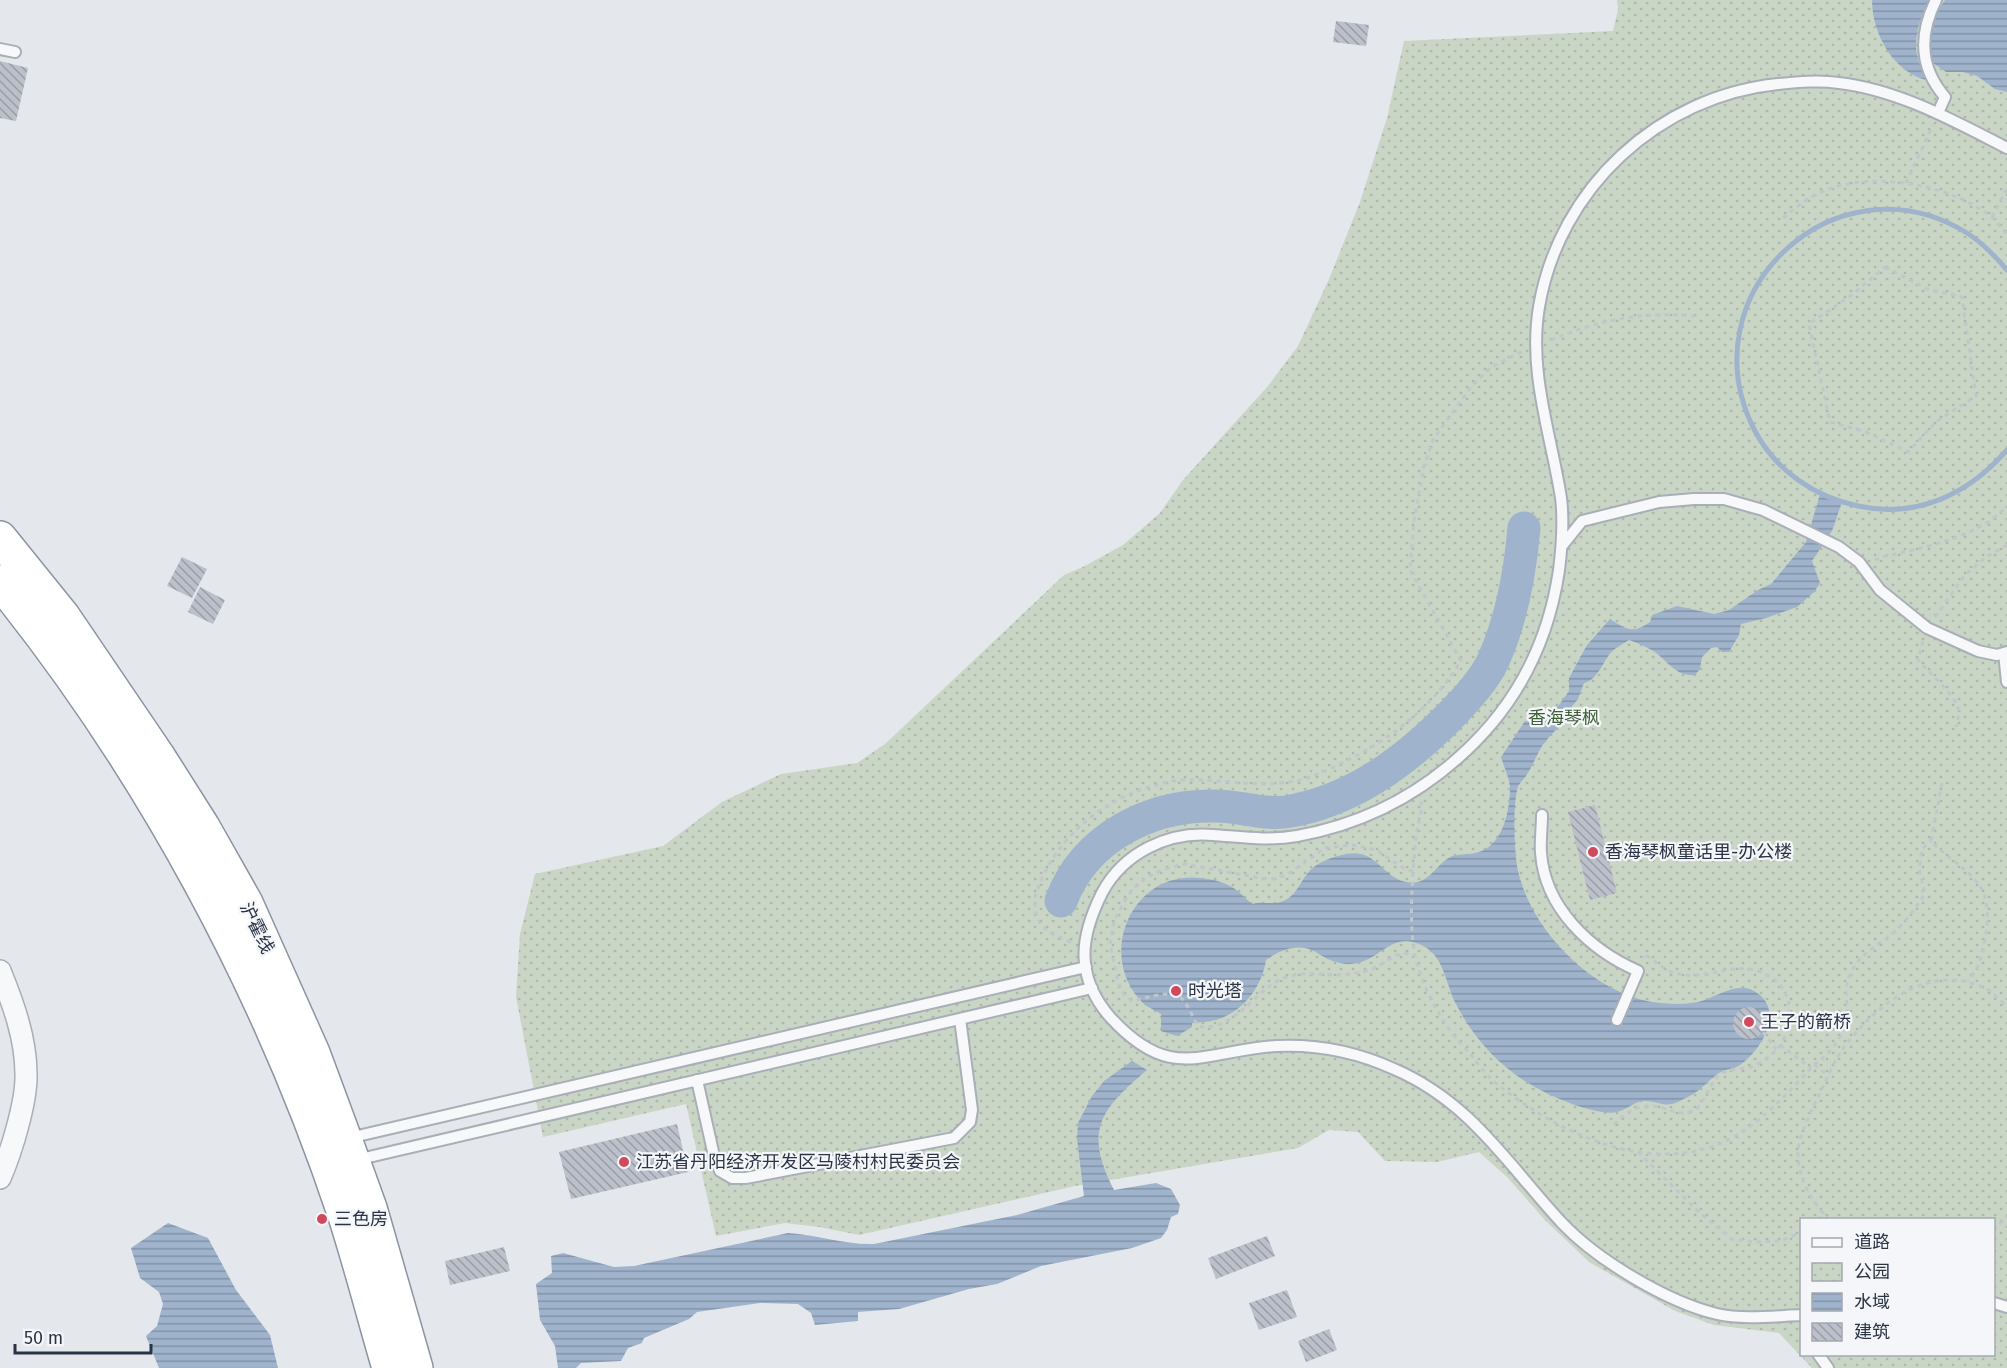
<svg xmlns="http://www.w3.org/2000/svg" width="2007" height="1368" viewBox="0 0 2007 1368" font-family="'Fira Sans','Noto Sans SC',sans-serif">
<defs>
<pattern id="park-dots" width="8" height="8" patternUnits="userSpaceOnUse" patternTransform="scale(1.5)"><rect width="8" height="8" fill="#c9d6c5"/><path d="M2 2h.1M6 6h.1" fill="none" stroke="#adb8ab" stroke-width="1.8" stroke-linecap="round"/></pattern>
<pattern id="water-rules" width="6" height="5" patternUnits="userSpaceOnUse" patternTransform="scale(1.5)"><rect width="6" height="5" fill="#9fb4cc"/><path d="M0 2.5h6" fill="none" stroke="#8293a7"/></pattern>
<pattern id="building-back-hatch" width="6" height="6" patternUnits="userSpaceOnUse" patternTransform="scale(1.5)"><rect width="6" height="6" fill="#bbc0ca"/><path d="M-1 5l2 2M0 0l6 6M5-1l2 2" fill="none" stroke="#989da6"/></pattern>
</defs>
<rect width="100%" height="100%" fill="#e4e7ec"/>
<path fill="url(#park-dots)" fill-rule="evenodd" d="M1617 0H2007V1368H1812L1779 1333 1714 1325 1675 1311 1589 1262 1545 1220 1508 1178 1479 1152 1437 1162 1385 1161 1358 1132 1329 1130 1298 1148 1075 1186 859 1235 819 1227 785 1223 716 1236 686 1104 543 1137 516 997 520 934 535 874 663 846 722 802 781 774 857 763 885 744 1064 575 1083 567 1123 545 1160 513 1183 480 1268 386 1298 346 1329 279 1360 202 1387 118 1404 41 1613 31 1618 9ZM1802 1220H1994V1354H1802Z"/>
<path fill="url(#water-rules)" d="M1872 0H1930C1919 18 1911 44 1920 65 1923 70 1927 75 1930 81 1894 74 1872 34 1872 0Z
M1945 0H2007V92L1995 89 1977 76 1963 72H1946L1933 63C1926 40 1932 19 1945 0Z
M1820 494 1842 502 1832 531 1812 561 1820 583 1814 592 1797 607 1766 618 1741 624 1739 635 1729 652H1722L1717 647 1711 648 1702 657 1700 669 1695 675C1677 677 1668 662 1655 652 1647 647 1638 643 1629 640 1623 644 1617 647 1612 651 1603 661 1598 680 1584 683L1578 699 1569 710V715C1560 726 1550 735 1542 746 1537 754 1534 763 1529 771 1526 778 1518 783 1517 790 1513 810 1514 851 1518 871 1532 931 1591 991 1652 1002 1667 1004 1682 1005 1698 1002 1715 998 1735 982 1752 990 1787 1007 1763 1049 1740 1065 1734 1069 1726 1069 1719 1073 1707 1081 1701 1091 1688 1097 1683 1099 1677 1103 1672 1104 1663 1106 1653 1100 1643 1101 1634 1102 1626 1110 1617 1112 1606 1115 1583 1108 1572 1104 1519 1084 1484 1056 1457 1006 1446 987 1445 958 1425 947 1386 926 1380 971 1340 963 1330 961 1322 956 1314 951 1297 943 1280 950 1266 960 1262 987 1243 1012 1216 1020 1208 1022 1199 1022 1192 1023V1027L1177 1036 1161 1031V1014C1156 1011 1150 1008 1145 1005 1094 958 1131 870 1200 878 1212 879 1225 882 1235 889 1241 893 1246 899 1252 904 1263 900 1275 907 1287 899 1296 894 1300 883 1307 874 1316 862 1332 857 1346 854 1376 848 1382 877 1406 882 1427 886 1433 869 1447 859 1457 852 1470 856 1482 851 1504 841 1510 809 1510 787 1509 777 1504 767 1501 757L1525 721 1537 724 1543 722 1559 705 1569 691V678L1587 645 1610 619C1627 630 1633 634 1650 622L1652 615 1677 606 1714 614 1729 610 1758 590 1771 584 1806 542Z
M1132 1061 1147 1070C1101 1109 1083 1130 1114 1190L1156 1183 1171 1189 1180 1205 1178 1214 1171 1217 1167 1230 1161 1238 1132 1248 1041 1266 997 1284 969 1289 899 1309 858 1312V1321L815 1325 811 1313 798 1304 760 1303 697 1312 689 1319 644 1338 642 1343 628 1348 621 1361 581 1363 576 1368H558L555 1346 540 1320 536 1284 552 1273 551 1256 563 1253 614 1267 634 1266 788 1233C818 1235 845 1245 874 1244L1017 1215 1084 1196 1077 1139 1078 1123 1092 1096 1104 1081Z
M168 1223 208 1238 236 1290 270 1335 278 1368H159L146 1336 157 1326 163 1304 159 1292 140 1278 131 1248Z"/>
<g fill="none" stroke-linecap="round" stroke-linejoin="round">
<path stroke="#9fb4cc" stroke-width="5" d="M2007 270C1995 256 1983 243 1967 233 1836 152 1684 294 1755 431 1776 471 1815 497 1858 506 1917 519 1969 494 2007 450"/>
<path stroke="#9fb4cc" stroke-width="33" d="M1061 901C1085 837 1151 804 1217 806 1239 806 1263 815 1285 812 1350 802 1403 763 1448 718 1464 702 1483 682 1493 661 1512 619 1520 574 1524 528"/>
</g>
<path fill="url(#building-back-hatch)" d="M1336 21 1369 25 1366 46 1333 42Z
M0 61 28 68 16 121 0 118Z
M182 557 207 569 192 598 167 586Z
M200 587 225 600 213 624 188 612Z
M1595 805 1617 893 1590 900 1568 812Z
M1733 1023a16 16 0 1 1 32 0a16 16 0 1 1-32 0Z
M677 1124 688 1172 571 1199 559 1152Z
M1267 1236 1275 1256 1216 1279 1208 1258Z
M504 1247 510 1271 450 1285 445 1261Z
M1287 1290 1297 1317 1259 1330 1249 1303Z
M1329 1329 1337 1350 1306 1362 1298 1341Z"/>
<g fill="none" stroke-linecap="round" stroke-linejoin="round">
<g stroke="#a9aeb7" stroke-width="14">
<path id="lane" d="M1936 0C1919 34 1919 67 1945 97L1938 113
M0 49 15 52
M1562 546 1582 521 1659 502 1694 499H1724L1763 510 1839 547 1859 562 1880 590 1927 628 1978 651 1997 655 2007 652
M2004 653 2007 682
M1542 815C1542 828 1540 841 1541 853 1545 908 1590 950 1638 971L1617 1020
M697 1080 714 1156 720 1171 732 1178H746L954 1138 970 1122 972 1110 960 1019
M349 1138 1086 967
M356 1160 1092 988
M1994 1303 2007 1307
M1802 1315C1775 1316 1743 1320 1717 1314 1667 1302 1597 1260 1562 1223 1508 1165 1471 1102 1394 1069 1357 1052 1318 1044 1276 1046 1202 1051 1171 1084 1110 1017 1097 1002 1087 983 1085 963 1082 939 1091 915 1102 893 1123 853 1168 831 1213 835 1242 837 1268 841 1297 836 1358 825 1412 799 1458 758 1516 707 1548 645 1559 570 1562 546 1564 522 1561 498 1551 434 1528 372 1539 307 1559 188 1659 96 1778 84 1798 82 1819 80 1839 83 1899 90 1954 121 2007 148
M1818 1354 1828 1368"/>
</g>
<g stroke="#a9aeb7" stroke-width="24">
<path id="street" d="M0 971C13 1003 26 1038 26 1074 27 1101 11 1153 0 1178"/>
</g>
<g stroke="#8b94a3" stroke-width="36">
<path id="highway" d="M0 538 63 616 158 756 203 827 246 903 313 1053 353 1161 370 1208 416 1368
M0 582C151 769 269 988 345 1216 361 1266 374 1317 389 1368"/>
</g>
<path stroke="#c2c5cb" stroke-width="3" stroke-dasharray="4.5 4.5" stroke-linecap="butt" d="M1906 183 1933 125
M1992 217 2007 188
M1783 218C1794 209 1805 200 1817 194 1867 169 1948 183 1992 217 1997 222 2002 229 2007 234
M1885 267 1927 289 1962 297 1976 396 1937 421 1908 452 1866 432 1830 422 1809 324 1853 294Z
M1551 340C1598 320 1644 311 1695 316
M1875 560 1881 557C1922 548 1978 538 2007 506
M1935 617 1965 575 1986 557 2007 545
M1923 641 1918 660C1928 672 1955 695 1958 708 1960 713 1957 722 1956 727
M1942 783 1931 841C1945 856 1963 866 1976 881 1995 901 1986 943 1978 966 1976 971 1971 976 1968 981
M1421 801C1423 812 1417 826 1416 837 1413 875 1408 917 1415 955 1420 979 1433 1006 1447 1026 1453 1036 1463 1045 1470 1054 1478 1064 1487 1076 1497 1084 1553 1129 1635 1170 1708 1148 1751 1135 1784 1097 1814 1065L1829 1076
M1413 871 1405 869 1376 850 1353 845 1325 848 1288 874 1275 879 1260 878 1184 864 1165 869 1147 877 1133 889 1124 902 1114 922 1110 944 1118 982 1125 996 1132 1001C1145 999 1168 989 1180 997 1187 1002 1193 1018 1198 1026 1227 1033 1250 1000 1271 985 1301 964 1325 980 1356 973 1363 972 1372 970 1378 966 1392 959 1398 949 1415 956
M1071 942C1052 934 1037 930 1035 907 1035 902 1034 898 1036 894 1053 840 1102 799 1156 785 1164 783 1173 780 1182 780 1225 778 1272 792 1313 776 1374 751 1426 717 1461 661L1410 570 1414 521 1424 466 1433 440 1471 387 1491 367 1523 351
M1763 1032 1776 1049
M1780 1045 1811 1068
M1814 1065C1830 1054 1848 1032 1847 1011 1847 998 1844 988 1850 975 1858 954 1877 947 1893 933 1906 922 1915 908 1925 894L1919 869 1922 849 1931 841
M1614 1125C1628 1109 1645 1101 1666 1109 1675 1112 1683 1115 1693 1111 1703 1107 1709 1084 1719 1075 1729 1067 1746 1071 1758 1064 1766 1059 1777 1051 1782 1043 1793 1021 1794 993 1772 978 1738 955 1709 983 1675 973 1664 970 1654 960 1644 954L1643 958
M1638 1152 1700 1213 1732 1239 1755 1242 1780 1241 1802 1232
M1817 1220 1824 1213
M1829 1220C1812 1201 1799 1182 1798 1155 1797 1139 1812 1109 1819 1095 1827 1079 1834 1060 1845 1046 1879 1002 1933 959 1990 991 1996 995 2002 1002 2007 1007
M1994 1231 2007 1216"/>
<use href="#lane" stroke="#f7f8fa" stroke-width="10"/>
<use href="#street" stroke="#f7f8fa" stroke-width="21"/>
<use href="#highway" stroke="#fff" stroke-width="33"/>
</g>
<g fill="#d1495b" stroke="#f4f6f9" stroke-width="2">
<circle cx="1593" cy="852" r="6"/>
<circle cx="1176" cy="991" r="6"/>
<circle cx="1749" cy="1022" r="6"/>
<circle cx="624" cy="1162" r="6"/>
<circle cx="322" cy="1219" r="6"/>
</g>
<g text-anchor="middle" stroke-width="4.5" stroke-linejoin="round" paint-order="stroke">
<g font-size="18" fill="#3f6138" stroke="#f4f6f9">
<text x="1564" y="724">香海琴枫</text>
</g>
<g font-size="18" fill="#2b3445" stroke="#f4f6f9" text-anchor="start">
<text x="1605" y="858">香海琴枫童话里-办公楼</text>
<text x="1188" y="997">时光塔</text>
<text x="1761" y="1028">王子的箭桥</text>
<text x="636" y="1168">江苏省丹阳经济开发区马陵村村民委员会</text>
<text x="334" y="1225">三色房</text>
</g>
<g font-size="18" fill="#2b3445" stroke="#f4f6f9">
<text transform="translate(257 928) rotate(64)" y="6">沪霍线</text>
</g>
</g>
<rect x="1800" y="1218" width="195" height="138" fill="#f4f6f9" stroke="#a4a8b1" stroke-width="1.5"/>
<rect x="1812" y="1238" width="30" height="9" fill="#f7f8fa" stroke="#a4a8b1" stroke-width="1.5"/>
<text x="1854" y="1248" font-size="18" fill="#2b3445">道路</text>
<rect x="1812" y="1263" width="30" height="18" fill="url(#park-dots)" stroke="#a4a8b1" stroke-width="1.5"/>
<text x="1854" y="1278" font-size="18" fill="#2b3445">公园</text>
<rect x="1812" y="1293" width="30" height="18" fill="url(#water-rules)" stroke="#a4a8b1" stroke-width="1.5"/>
<text x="1854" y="1308" font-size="18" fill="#2b3445">水域</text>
<rect x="1812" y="1323" width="30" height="18" fill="url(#building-back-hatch)" stroke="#a4a8b1" stroke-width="1.5"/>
<text x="1854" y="1338" font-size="18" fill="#2b3445">建筑</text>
<path d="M15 1344v9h136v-9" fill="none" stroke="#2b3445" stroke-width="3"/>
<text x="24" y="1344" font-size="18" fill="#2b3445" stroke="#f4f6f9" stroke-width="4.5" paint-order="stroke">50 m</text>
</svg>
